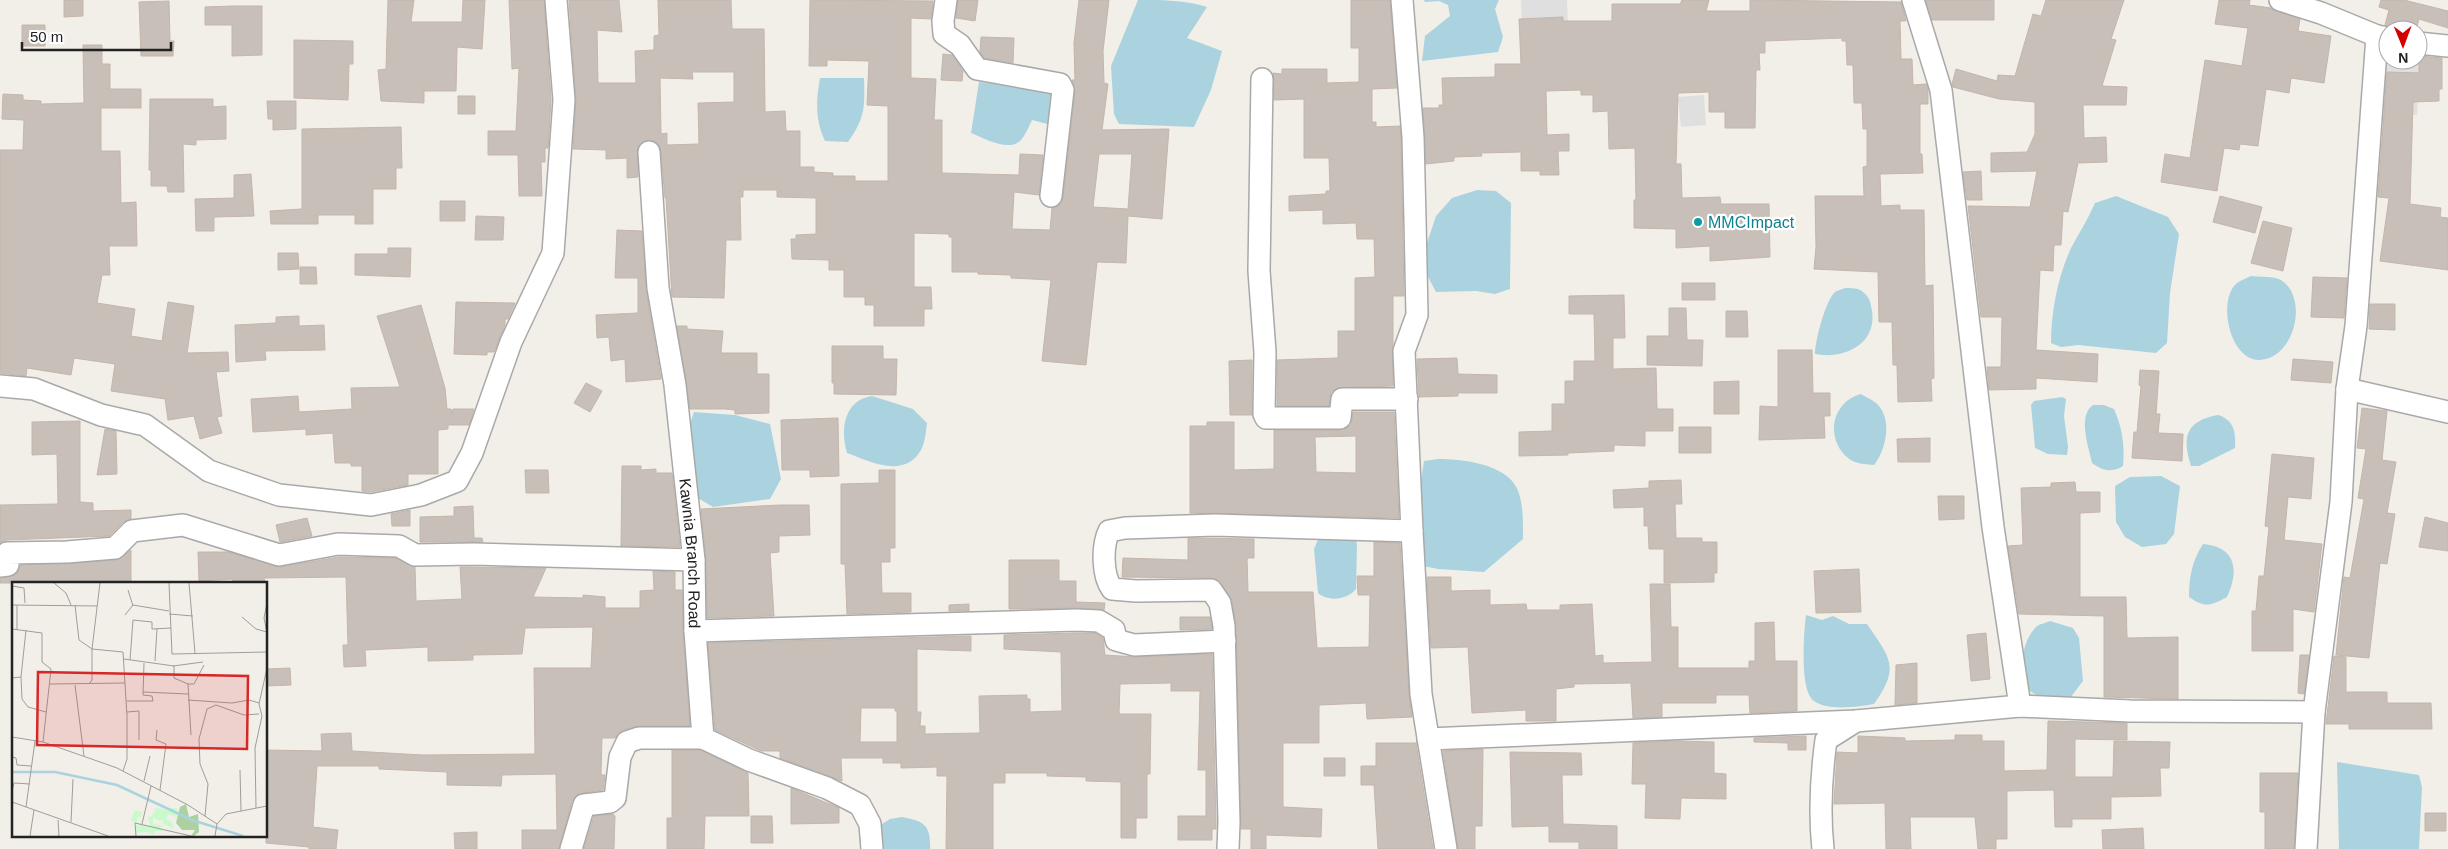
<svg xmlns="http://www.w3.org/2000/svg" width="2448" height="849" viewBox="0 0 2448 849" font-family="Arial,sans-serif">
<rect width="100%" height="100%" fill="#f2efe9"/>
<path fill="#e0dfdf" d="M1521 0H1567L1569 57 1523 59Z
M2385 44H2388V60H2418V46H2421L2417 115 2380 113Z
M1704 95 1706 125 1681 127 1678 97Z"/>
<path fill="#aad3df" d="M1138 0C1160 0 1187 0 1207 7L1187 38 1222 51 1211 90 1194 127 1119 124 1114 114 1111 66Z
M1424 0H1499L1495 9 1503 37 1498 52 1422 61 1425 36 1450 16 1448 5 1439 1 1425 2Z
M820 78H864C865 107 865 118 848 142L825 141C815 120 816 100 820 78Z
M979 82 1061 91 1055 126 1032 120C1029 126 1025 136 1020 141 1008 152 984 138 971 133Z
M1477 190 1496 191 1511 203 1510 289 1495 294 1476 291 1436 292 1426 273V246L1436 216 1452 198Z
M2116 196 2168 217 2179 234 2170 293 2167 343 2156 353 2078 345 2061 347 2051 343C2051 312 2058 276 2071 248 2079 233 2088 219 2095 203Z
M2251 276C2259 277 2274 276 2281 280 2309 298 2295 358 2260 360 2229 361 2217 299 2237 283 2241 280 2247 278 2251 276Z
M1845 288C1849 288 1856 288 1860 290 1867 294 1870 299 1871 306 1880 342 1847 360 1815 354 1815 341 1825 303 1834 293 1836 291 1842 289 1845 288Z
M1861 394C1866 397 1873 400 1877 404 1893 419 1886 450 1874 465 1865 464 1855 464 1848 458 1825 439 1831 402 1861 394Z
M872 396 913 409 927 423C926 431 925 443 921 450 904 479 871 462 847 453 840 430 844 400 872 396Z
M2062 397 2066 399 2064 416 2068 447 2067 455 2048 454 2035 448 2031 405 2034 401Z
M2093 405H2104L2114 409C2122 427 2125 445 2123 466 2112 473 2103 471 2092 463 2089 448 2077 416 2093 405Z
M694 412 735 415 770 424 781 479 770 499 713 507 691 494 682 447Z
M2218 415C2234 420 2236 432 2235 448L2199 466H2191C2182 438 2185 421 2218 415Z
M1438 459C1461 459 1497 463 1513 482 1524 495 1523 523 1523 539L1484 572 1438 569 1423 566 1424 530 1419 494 1424 461Z
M2161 476 2180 486 2174 534 2166 544 2142 547 2125 537 2116 522 2115 486 2130 477Z
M1320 535H1355L1357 545 1356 589C1347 600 1328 602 1318 593L1314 549Z
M2203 544C2237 547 2239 571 2227 597 2210 606 2205 608 2189 597 2189 577 2192 561 2203 544Z
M1806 615 1822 620 1833 616 1849 624H1867C1891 659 1900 667 1874 704 1858 707 1828 711 1814 701 1799 691 1804 631 1806 615Z
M2050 621 2073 628 2079 638 2083 681 2067 702C2057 701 2034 697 2028 689 2017 672 2022 641 2036 627 2039 624 2046 623 2050 621Z
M2337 762 2419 775 2422 787 2419 849H2339Z
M902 817C924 821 931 825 930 849H878L882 824 890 819Z"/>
<path fill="#c7bfb8" stroke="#c4b6ab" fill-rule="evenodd" d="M64 0H83V16L64 17Z
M388 0H414L411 22H462L463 0H485L482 49 457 47 456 91H424V103L381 101 378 70 386 69Z
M509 0H544L551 100 548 148H545V162H541L542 196H519L518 155H488V131H516L519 68 512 69Z
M569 0H619L622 32 597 30 598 83H636L635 51 654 50V36L659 35 658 0H731L732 29H764L765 112 785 111 786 131H800V167H814V172L833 173V176H855V181H888V106L867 105 869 61 827 60V66H809L810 0 933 1 931 19 911 18V78L936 79 934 120H942V173L1019 175 1020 154 1043 155 1039 195 1014 192 1012 229 1050 230 1052 208 1061 204 1063 197 1075 91 1072 80H1075L1074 43 1079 0H1109L1103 51 1104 83 1108 84 1102 130 1169 129 1162 219 1128 216 1126 263 1097 262 1086 365 1042 361 1051 280 1011 278V275L978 274V272H952V237H949V234L914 233V287H931L932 309H924V326H874V305H865V297H844V270H829V260L792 259 791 239H796V235L816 234V198L777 197V190H743V197H740L741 240H726L724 298 672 297 666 198H665L661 151 659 145 648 140 638 146V177L627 178V158L606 159V150L573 149 576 99ZM692 72H734V102L698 103 699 144 667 145V133L661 134 660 78 693 79ZM1099 154H1132L1128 209 1093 207Z
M958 0H978L975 21 956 18Z
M1351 0H1390L1397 88 1372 89V122H1376V127L1400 126 1401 138 1404 296H1393V386L1337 388 1331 392 1329 406H1277V360L1338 358V331H1355V278L1375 277 1374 239H1357L1356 223 1323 224V210L1289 211V196L1326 194V191H1330L1329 158H1304V99L1274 100 1273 73 1282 74V69H1327V83L1359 82V48H1351Z
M1682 0H1709L1706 11H1750V0L1901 2 1906 21H1900L1901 59H1912L1913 85 1926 84 1928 89V104H1920V154H1922L1923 173 1880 174 1881 206 1900 205V210H1924L1925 286 1933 285 1934 378 1931 379 1932 401 1898 402 1897 365H1893L1892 322H1879L1878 272 1814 269 1816 247 1815 196H1864L1863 167 1867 166V129H1863L1862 103H1854L1853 65H1847L1846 41H1842V38L1765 41V53H1759L1760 70H1756L1755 128H1725V112H1709V92L1678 93 1676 164H1681L1682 198 1720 197 1721 204H1769L1770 257 1710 261V246L1676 248V229L1634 228V200H1636L1635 148 1609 149 1608 111 1593 112V95H1581V90L1546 91 1547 135 1569 134V151H1558L1559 175H1540V171H1521V152L1481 153 1482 156 1454 157V161L1426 164 1423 108H1439V105H1443L1442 78 1495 77V64H1521L1519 19 1563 17V21H1612V4H1680Z
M1926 0H1994V20H1932Z
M2046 0H2124L2111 39 2116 40 2102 86 2127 87 2126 105H2083L2084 138 2106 137 2107 162 2078 163 2068 212 2063 211 2061 245H2054L2053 271 2040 270 2036 350 2098 354 2097 382 2036 378V389L1989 390 1987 367H2001L2002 317H1981L1968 206 2030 207 2037 171 1991 172V153L2027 152 2035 134V102L1999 99 1953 87 1952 84 1956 69 1997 81 1998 75 2015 76 2033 14 2041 16Z
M2219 0H2250L2249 5 2271 8 2300 19 2298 31 2331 36 2324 83 2291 78 2289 93 2266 89 2258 146 2240 144 2239 150 2224 148 2217 191 2161 182 2165 154 2190 158 2205 60 2242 66 2248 28 2215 24Z
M2381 0H2404L2448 11V28L2419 19 2416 30H2397L2385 25 2389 10 2379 7Z
M169 1 170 41H174L173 56H141L139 2Z
M232 6H262V55L232 56V25H205V7Z
M22 25H45V46H22Z
M981 37 1014 38 1013 63 984 58 980 52Z
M294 40 353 41V64H349L348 100 294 98Z
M83 45H102V64H110V89H141V108H101V151H120L121 203 136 202 137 246H109L110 275H102L97 303 135 309 131 336 162 341 168 302 194 306 187 353 228 352 229 371 216 372 222 416 217 417 222 433 200 439 194 416 168 420 165 399 111 391 115 364 74 358 71 375 27 368 26 376 0 373V150H23L24 120 2 119 3 94 23 95V100L41 101V104L84 103Z
M943 54 952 55 963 71 962 81 941 80Z
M2419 56 2442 58V89H2439V101L2413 102 2410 204 2441 208 2440 217 2448 218V270L2380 261 2389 198 2378 197 2387 72 2419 73Z
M458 96H475V114H458Z
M150 99H213V107L226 106V139L196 140V145L183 144 184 192H168L167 186H151V170H149Z
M267 101H296V129L273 130V119H268Z
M401 127 402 168H396V189H373V224H355V215H318V224H271L270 211 302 209V129Z
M1981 171 1982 200H1967L1963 172Z
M251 174 254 216 214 217V231H196L195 199 234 198V175Z
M2220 196 2262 207 2255 233 2213 222Z
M440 201H465V221H440Z
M476 216 504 217 503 240H475Z
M2263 221 2292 228 2283 271 2251 263Z
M617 230 642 231 646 290 661 379 626 382 625 359 611 361 609 337 597 338 596 315 638 313V278H615Z
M388 248H411L410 277 355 275V254H388Z
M278 253H298L299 269 278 270Z
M300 267H316L317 284H300Z
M2313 277 2347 278 2344 318 2311 317Z
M1682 283H1715V300H1682Z
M1624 295 1625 338H1613V369L1656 368 1657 409H1673V431H1645V446L1614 445V451L1568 453V455L1519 456V432L1552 431V404H1565V381H1574V361H1595L1594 314H1569V296Z
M456 302 515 303 508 319H505V325L494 352H487V355L454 354Z
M2370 304H2395V330L2369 329Z
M421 305 445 388 447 409H451L452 414 453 409H474L469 425H448V429L438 430V474H408V485L370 492 362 491V466H351V463H335L333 433 306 435V429L253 432 251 399 298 396 299 412 352 409 351 388 400 387 377 316Z
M1669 308H1686L1687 340H1703L1702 366 1647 365V336H1669Z
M1726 311H1747L1748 337H1726Z
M299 316V326L324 325 325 350 265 351 266 360 236 362 235 325 276 323V317Z
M677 326H687V329L723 331 721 353H757V374H769V413L735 414V410L725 409H690Z
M832 346H883V359H897L896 395 834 394V383H832Z
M1778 350H1812L1813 393H1830V416H1824L1825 438 1759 440 1760 406 1778 407Z
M1457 358 1458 374 1497 375V393H1458V396L1419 397 1417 359Z
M2293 359 2333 362 2331 383 2291 380Z
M1252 360V415H1230L1229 361Z
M2140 370 2159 371 2156 414H2160L2158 433 2183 434 2182 461 2132 458 2134 432H2137L2141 386 2139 385Z
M1739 381V414H1714V382Z
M586 383 602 391 590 412 574 403Z
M2362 408 2387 411 2382 460 2396 462 2387 513 2395 514 2387 564 2380 563 2369 658 2336 655 2344 577 2350 578 2364 499 2358 498 2366 449 2357 448Z
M1353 412H1394L1399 518 1190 513V426H1207V422H1234V470L1274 469V430H1340L1351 425ZM1356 436V473L1316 472 1315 437Z
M838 418 839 476 810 477V470H782L781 420Z
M80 421V502L93 503V511L131 510V519L123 522 109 536 7 540 0 543V505L58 504 57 454 32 455V422Z
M1679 427H1711V453H1679Z
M105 429 116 431 117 474 97 475Z
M1930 438V462H1898L1897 439Z
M2272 454 2314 458 2311 499 2288 497 2284 540 2322 544 2314 612 2293 609V651H2252V611H2256L2259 576H2264L2269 527 2265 526Z
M622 466H641V470L656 469V473H672L680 547 621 546Z
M525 470H548L549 493H526Z
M879 470H895V548H890V562H881L882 593H911V612L847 614 845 564H841V484L879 483Z
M1681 480 1682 504H1675L1676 538H1702V542H1717V573H1714V582L1664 583V549H1649L1648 526H1644V507L1614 508 1613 490 1649 488V481Z
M2075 482 2076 492H2100V512L2080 513V597H2126L2127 638 2178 637V699L2104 697V616L2019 614 2008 546 2023 545 2021 488 2051 487V483Z
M1938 496H1964V519L1939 520Z
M780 505H809L810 535 779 536V552L770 553 774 616 707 618 706 560 701 509Z
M473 506 474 538H482L483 542H420V517L454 516V507Z
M410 510V526H392L391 514Z
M2425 517 2448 523V551L2419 547Z
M307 518 312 536 280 542 276 525Z
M1188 538 1254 539V558H1247L1248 592H1313L1317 648 1369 647 1370 595H1358L1357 576H1374V542L1400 543 1409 695 1412 717 1367 719 1366 703 1319 705V743H1283V807L1322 809 1321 837 1266 835V849H1251V829H1241L1236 626 1232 600 1221 583 1211 578 1122 577 1123 558 1188 560Z
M131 550V583H0V578L16 575 20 565 116 560Z
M198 552H228L281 567 339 557 396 558 415 567 416 601 462 599 460 567 546 568 533 597 583 598V595L605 597V608H640V591L654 590 653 571 675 572V590H682L683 632 690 726H639L623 730 615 738H602L601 775H605L603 790 583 793 576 796 572 801 559 849H522V830H557L556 774 502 775 501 786 447 785V772L379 769V766H317L313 827 338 830 336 849H309V847L266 843V750L322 751 321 734 351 733 352 751 423 755 535 754 534 668H591L593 627 525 628 522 654 473 655V660L428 661V647L365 650 366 666 344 667 343 645H348L346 577 264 578 265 583H233L232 579 199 581Z
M1009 560H1059V581H1076V602L1105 603 1104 610 1077 608 1009 609Z
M1859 569 1861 612 1816 613 1814 571Z
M1427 577H1451V591L1490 590V605L1526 604 1527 610H1560V605L1592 604 1595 656 1603 655V663L1652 662 1650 584H1670L1671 627H1678V668H1749V661H1755V623L1774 622 1775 661H1797V711L1750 713 1749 695H1716V703H1662V717L1633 718 1631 683 1574 684V687L1556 689V721H1526V710L1472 713 1468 647 1431 648Z
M969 604V611H949V605Z
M1180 617H1210L1212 629 1180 630Z
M1077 633H1095L1103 638 1105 655 1135 657 1212 654 1216 822V829H1212V840H1178V816H1206V770H1198L1200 691H1171V683L1120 684 1119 714H1151L1150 774H1147V818H1136V838H1121V782L1086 781V777L1047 776V773H1005V783H993V849H946L947 776H937V767L901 768V763H883V758H841L842 781 780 758V751H761L715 730 708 643 971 636V651L917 649V712H921L920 726H925V734L980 733 979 696 1027 695V699H1030V712L1062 711 1061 652 1004 649V635ZM861 708H895V711H897V742H860Z
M1986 633 1990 679 1971 681 1967 635Z
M2300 655H2309L2304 694 2298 693Z
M2334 656 2346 657V692H2387V703H2431L2432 729H2349V724H2326Z
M1917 663V703L1895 705 1896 665Z
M290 668 291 685 266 686V669Z
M2048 721 2127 723V740L2075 739V777H2113L2114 741 2170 742 2169 768H2160L2161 796 2111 797V819H2072V827H2055L2054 790 2007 791V839H1996V849H1978L1975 817H1910L1911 849H1886L1885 803 1834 804 1837 752 1858 753V736L1905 738V741L1955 740V735H1982V741H2004V771L2047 770Z
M1806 736V750H1788V743L1754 742V738Z
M1678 741 1714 742V773L1726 774V799L1681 798 1680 819 1645 818 1646 784H1632L1633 743Z
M1376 743H1416L1433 849H1378L1374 785H1361V766H1376Z
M1483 749 1482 826H1475V849H1458L1443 751Z
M672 750H700L748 773 749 816H705L704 849H667V818H672Z
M1510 752 1581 753 1582 775H1562L1563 824 1617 826V849H1579V842H1549V826L1512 827Z
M1324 758H1345V776H1324Z
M2260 773H2298L2294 849H2265V812H2260Z
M791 788 839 808V823L791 824Z
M2425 813H2446V831H2425Z
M613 814 615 816 614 849H584L594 816Z
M751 816H772L773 843H751Z
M2143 828 2144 849H2103L2102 830Z
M477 832V849H455L454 833Z"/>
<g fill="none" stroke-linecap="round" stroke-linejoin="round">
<g stroke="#a9a9a9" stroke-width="24">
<g id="minor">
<path d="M946 0 943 21 944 34 960 45 977 69 1060 84 1063 90 1051 196"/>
<path d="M1402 0 1413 137 1415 220 1417 315 1404 351 1412 531 1421 694 1446 849"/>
<path d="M1913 0 1941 90 1993 527 2020 706"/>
<path d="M2280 0 2321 13 2377 36 2388 38"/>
<path d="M2418 43 2448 46"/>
<path d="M1262 79 1259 271 1265 352 1264 414 1266 418H1340L1342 399H1407"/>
<path id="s1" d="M649 152 658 288 675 385 694 560 695 631 703 738 749 760 827 788 860 805 870 824 872 849"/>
<path d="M0 386 34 389 101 415 145 425 209 471 279 495 371 505 421 495 457 481 472 453 511 342 553 253 564 100 556 0"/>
<path d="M2347 389 2448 412"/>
<path d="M0 566 8 565 7 553 67 552 115 548 132 531 183 525 279 555 338 544 399 546 415 555 474 554 694 560"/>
<path d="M695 631 1077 620 1099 621 1114 630 1116 640 1134 645 1225 641"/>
<path d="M1428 739 1856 721 2020 706 2130 711 2314 712"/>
<path d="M571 849 584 805 610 802 615 798 620 757 627 742 639 738H703"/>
<path d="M1228 849 1229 822 1224 626 1220 603 1211 590 1136 591 1112 589C1102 575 1102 546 1109 531L1125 528 1215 525 1412 531"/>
<path d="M1823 849C1819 812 1821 777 1826 740L1856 721"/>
<path d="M2306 849 2314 712 2341 502 2347 389 2356 326 2377 36"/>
</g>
</g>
<use href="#minor" stroke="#fff" stroke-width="21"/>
</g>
<circle fill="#0f9aa8" stroke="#fff" stroke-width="2" cx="1698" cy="222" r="5"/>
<g text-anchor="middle" stroke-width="4.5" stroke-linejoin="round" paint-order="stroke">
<g font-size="16" fill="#0d838f" stroke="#fff" text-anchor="start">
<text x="1708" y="228">MMCImpact</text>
</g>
<g font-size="16" fill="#222" stroke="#fff">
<text dy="6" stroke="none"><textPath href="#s1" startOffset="404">Kawnia Branch Road</textPath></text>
</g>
</g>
<g transform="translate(12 582)">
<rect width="255" height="255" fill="#f2efe9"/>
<path d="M174 222 177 235 186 232 187 250 182 254H179L183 248H170L164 241 168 225Z" fill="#add19e"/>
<path d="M144 226 162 229 158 226H165V235L156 232 154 237 160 240 162 247 150 241 152 236 149 239 141 236V242L153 244 148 245 151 249H143L141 253 135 250 124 251V244L127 243 119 238 123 228 130 230 129 235H125V242L138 244 136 235H139Z" fill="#c8facc"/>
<path fill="none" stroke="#aad3df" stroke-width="2.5" d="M0 190H43L105 203 180 238 231 254"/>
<path fill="none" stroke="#9f9d99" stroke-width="1" d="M42 1 54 11 59 23M88 1 80 67 111 70 115 134V177L111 189M157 1 160 72 255 70M177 1 183 71M0 4 12 6 13 21M116 8 121 24M255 21 252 36 255 51M0 23 85 24M5 23V48M63 23 67 58 80 67V98L77 102M157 32 181 34M113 33 121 23 157 29M230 35 244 47 255 50M0 47 30 51V80L39 87 31 160M112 77 162 84V96L176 102 179 153M118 78 121 38 140 40V47L159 46M143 79 145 47M161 84 191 80M9 95 14 48M0 96 9 95 10 117 16 125 34 130M38 102 113 101M176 102H182L192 83M63 103 72 174M131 110 176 112M176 118 220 121 237 118 247 121M115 119H141L140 114 131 113 132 81M115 130 127 129V158M145 148 144 158 154 162 148 208M0 155 31 160 105 186 176 223 205 242M0 175 4 176 5 183 19 184M228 188 229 229M132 199 138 174M0 209 2 201 18 202M0 220 96 254M14 225 23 159M244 226 243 166 250 134 247 122 255 86M193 234 196 202 188 182 187 157 195 127 204 123 232 133 247 132M46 238 47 254M59 240 61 197M130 242 139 204M18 254 22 228M124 254 123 241 179 254M203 254 205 242 214 232 255 224"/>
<path fill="#d62828" fill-opacity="0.15" stroke="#d62828" stroke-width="2.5" d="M26 90 236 94 235 167 25 163Z"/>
<rect width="255" height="255" fill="none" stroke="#222" stroke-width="2.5"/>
</g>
<g transform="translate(2403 45) rotate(179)"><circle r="24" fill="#ffffff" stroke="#a7a7a7"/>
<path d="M0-4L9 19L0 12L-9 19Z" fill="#d40000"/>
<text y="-8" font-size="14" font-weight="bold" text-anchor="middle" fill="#222222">N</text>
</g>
<path d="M22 42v8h149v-8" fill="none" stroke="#222222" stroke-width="2.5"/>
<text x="30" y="42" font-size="15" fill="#222222" stroke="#ffffff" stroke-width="4" paint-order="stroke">50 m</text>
</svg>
